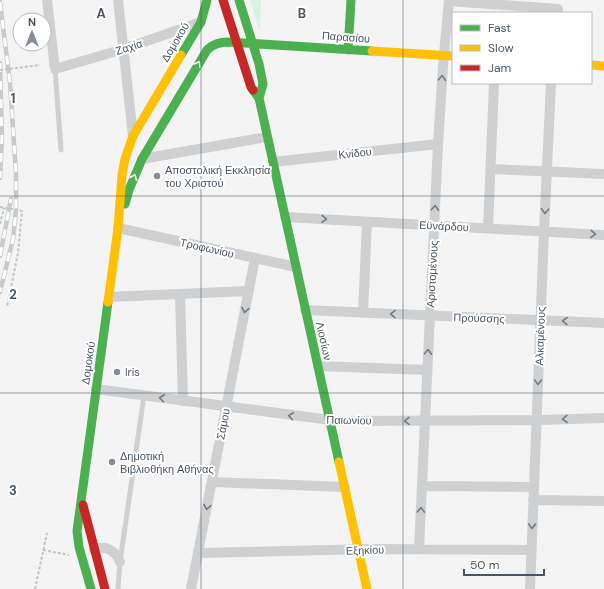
<svg xmlns="http://www.w3.org/2000/svg" width="604" height="589" viewBox="0 0 604 589" font-family="'DM Sans',sans-serif">
<rect width="100%" height="100%" fill="#f4f4f4"/>
<path fill="#d9f2e3" d="M250 0H261L260 32Z"/>
<g fill="none" stroke-linecap="round" stroke-linejoin="round">
<path stroke="#bcc7c4" stroke-width="2" stroke-dasharray="3 2" stroke-linecap="butt" d="M0 207 22 211 18 253 7 307
M0 224 4 208
M43 550 69 555
M35 589 47 533"/>
<path stroke="#ced0d2" stroke-width="5" d="M55 69 61 150
M118 589 120 562 144 396"/>
<path stroke="#ced0d2" stroke-width="10" d="M47 0 55 69 124 49 201 22
M118 0 133 136
M449 1 558 9
M142 159 267 137
M273 162 438 144
M491 169 604 174
M285 217 604 235
M118 228 296 267
M488 228 494 83
M180 294 183 401
M109 297 249 291
M305 310 604 323
M363 313 367 222
M318 366 427 370
M96 389 338 421 537 420 604 418
M212 482 345 487
M422 486 534 487
M533 500 604 501
M419 549 438 144 443 66 449 0
M94 550C105 544 116 551 120 562
M198 553 372 549 531 550
M191 589 255 258
M530 589 544 231 551 83"/>
<path stroke="#4caf50" stroke-width="9" d="M239 0 259 64 263 84 259 98
M348 50 351 0
M181 55 201 22 207 0
M253 90 259 98 339 462
M125 204 129 190 142 159 207 50C213 44 220 42 228 42L372 51
M91 589 79 547 77 531 108 302"/>
<path stroke="#ffc107" stroke-width="9" d="M372 51 453 56
M591 65 604 66
M108 302 118 228 122 175 125 159 133 136 181 55
M339 462 367 589"/>
<path stroke="#c62828" stroke-width="9" d="M223 0 251 87 253 90
M83 505 105 589"/>
<g stroke="#c9cacc" stroke-width="4.5">
<path id="rail" d="M0 2 10 83 16 174V210L13 239 0 292
M0 63 2 138 0 178
M0 256 11 199"/>
</g>
<use href="#rail" stroke="#fff" stroke-width="3" stroke-dasharray="9" stroke-linecap="butt"/>
<path stroke="#bcc7c4" stroke-width="2" stroke-dasharray="3 2" stroke-linecap="butt" d="M0 70 40 65"/>
</g>
<defs><path id="oneway-chevron" d="M-2-3.5L2.5 0L-2 3.5" fill="none" stroke-width="1.6" stroke-linecap="round" stroke-linejoin="round"/></defs>
<g stroke="#f6fbf6">
<use href="#oneway-chevron" transform="translate(198 64) rotate(-59)"/>
<use href="#oneway-chevron" transform="translate(134 177) rotate(-68)"/>
</g>
<g stroke="#727b83">
<use href="#oneway-chevron" transform="translate(442 78) rotate(-87)"/>
<use href="#oneway-chevron" transform="translate(435 208) rotate(-87)"/>
<use href="#oneway-chevron" transform="translate(545 211) rotate(93)"/>
<use href="#oneway-chevron" transform="translate(324 219) rotate(3)"/>
<use href="#oneway-chevron" transform="translate(593 234) rotate(3)"/>
<use href="#oneway-chevron" transform="translate(245 310) rotate(101)"/>
<use href="#oneway-chevron" transform="translate(393 314) rotate(-178)"/>
<use href="#oneway-chevron" transform="translate(565 321) rotate(-178)"/>
<use href="#oneway-chevron" transform="translate(428 352) rotate(-87)"/>
<use href="#oneway-chevron" transform="translate(538 382) rotate(92)"/>
<use href="#oneway-chevron" transform="translate(162 398) rotate(-172)"/>
<use href="#oneway-chevron" transform="translate(291 416) rotate(-172)"/>
<use href="#oneway-chevron" transform="translate(565 419) rotate(178)"/>
<use href="#oneway-chevron" transform="translate(407 421) rotate(179)"/>
<use href="#oneway-chevron" transform="translate(207 507) rotate(101)"/>
<use href="#oneway-chevron" transform="translate(421 510) rotate(-88)"/>
<use href="#oneway-chevron" transform="translate(532 526) rotate(92)"/>
</g>
<path fill="none" stroke="#4a5661" stroke-width="1" stroke-opacity="0.55" d="M201 0V589M403 0V589M0 196H604M0 393H604"/>
<g fill="#868d94" stroke="#fff" stroke-width="1.5">
<circle cx="157" cy="176" r="4"/>
<circle cx="117" cy="372" r="4"/>
<circle cx="112" cy="462" r="4"/>
</g>
<g text-anchor="middle" stroke-width="4" stroke-linejoin="round" paint-order="stroke">
<g font-size="11" fill="#4a5661" stroke="#fff">
<text transform="translate(346 37) rotate(4)" y="4">Παρασίου</text>
<text transform="translate(175 42) rotate(-59)" y="4">Δομοκού</text>
<text transform="translate(129 47) rotate(-18)" y="4">Ζαχία</text>
<text transform="translate(355 153) rotate(-6)" y="4">Κνίδου</text>
<text transform="translate(444 226) rotate(3)" y="4">Εϋνάρδου</text>
<text transform="translate(207 248) rotate(13)" y="4">Τροφωνίου</text>
<text transform="translate(432 274) rotate(-87)" y="4">Αριστομένους</text>
<text transform="translate(479 318) rotate(2)" y="4">Προύσσης</text>
<text transform="translate(540 336) rotate(-88)" y="4">Αλκαμένους</text>
<text transform="translate(324 341) rotate(77)" y="4">Λιοσίων</text>
<text transform="translate(88 363) rotate(-82)" y="4">Δομοκού</text>
<text transform="translate(349 420) rotate(1)" y="4">Παιωνίου</text>
<text transform="translate(223 424) rotate(-79)" y="4">Σάμου</text>
<text transform="translate(365 550) rotate(-2)" y="4">Εξηκίου</text>
</g>
<g font-size="11" fill="#4a5661" stroke="#fff" text-anchor="start">
<text x="165" y="174">Αποστολική Εκκλησία<tspan x="165" dy="13">του Χριστού</tspan></text>
<text x="125" y="376">Iris</text>
<text x="120" y="460">Δημοτική<tspan x="120" dy="13">Βιβλιοθήκη Αθήνας</tspan></text>
</g>
</g>
<g font-size="13" text-anchor="middle" font-weight="bold" fill="#4a5661" stroke="#fff" stroke-width="4" stroke-linejoin="round" paint-order="stroke">
<text x="101" y="18">A</text>
<text x="302" y="18">B</text>
<text x="13" y="103">1</text>
<text x="13" y="299">2</text>
<text x="13" y="495">3</text>
</g>
<rect x="452" y="12" width="140" height="72" fill="#ffffff" stroke="#b7bbc0"/>
<rect x="460" y="25" width="20" height="6" fill="#4caf50" stroke="#b7bbc0"/>
<text x="488" y="32" font-size="12" fill="#4a5661">Fast</text>
<rect x="460" y="45" width="20" height="6" fill="#ffc107" stroke="#b7bbc0"/>
<text x="488" y="52" font-size="12" fill="#4a5661">Slow</text>
<rect x="460" y="65" width="20" height="6" fill="#c62828" stroke="#b7bbc0"/>
<text x="488" y="72" font-size="12" fill="#4a5661">Jam</text>
<g transform="translate(32 32)"><circle r="19" fill="#ffffff" stroke="#b7bbc0"/>
<path d="M0-3L7 15L0 10L-7 15Z" fill="#868d94"/>
<text y="-6" font-size="11" font-weight="bold" text-anchor="middle" fill="#4a5661">N</text>
</g>
<path d="M464 569v6h80v-6" fill="none" stroke="#4a5661" stroke-width="2"/>
<text x="470" y="569" font-size="12" fill="#4a5661" stroke="#ffffff" stroke-width="3" paint-order="stroke">50 m</text>
</svg>
